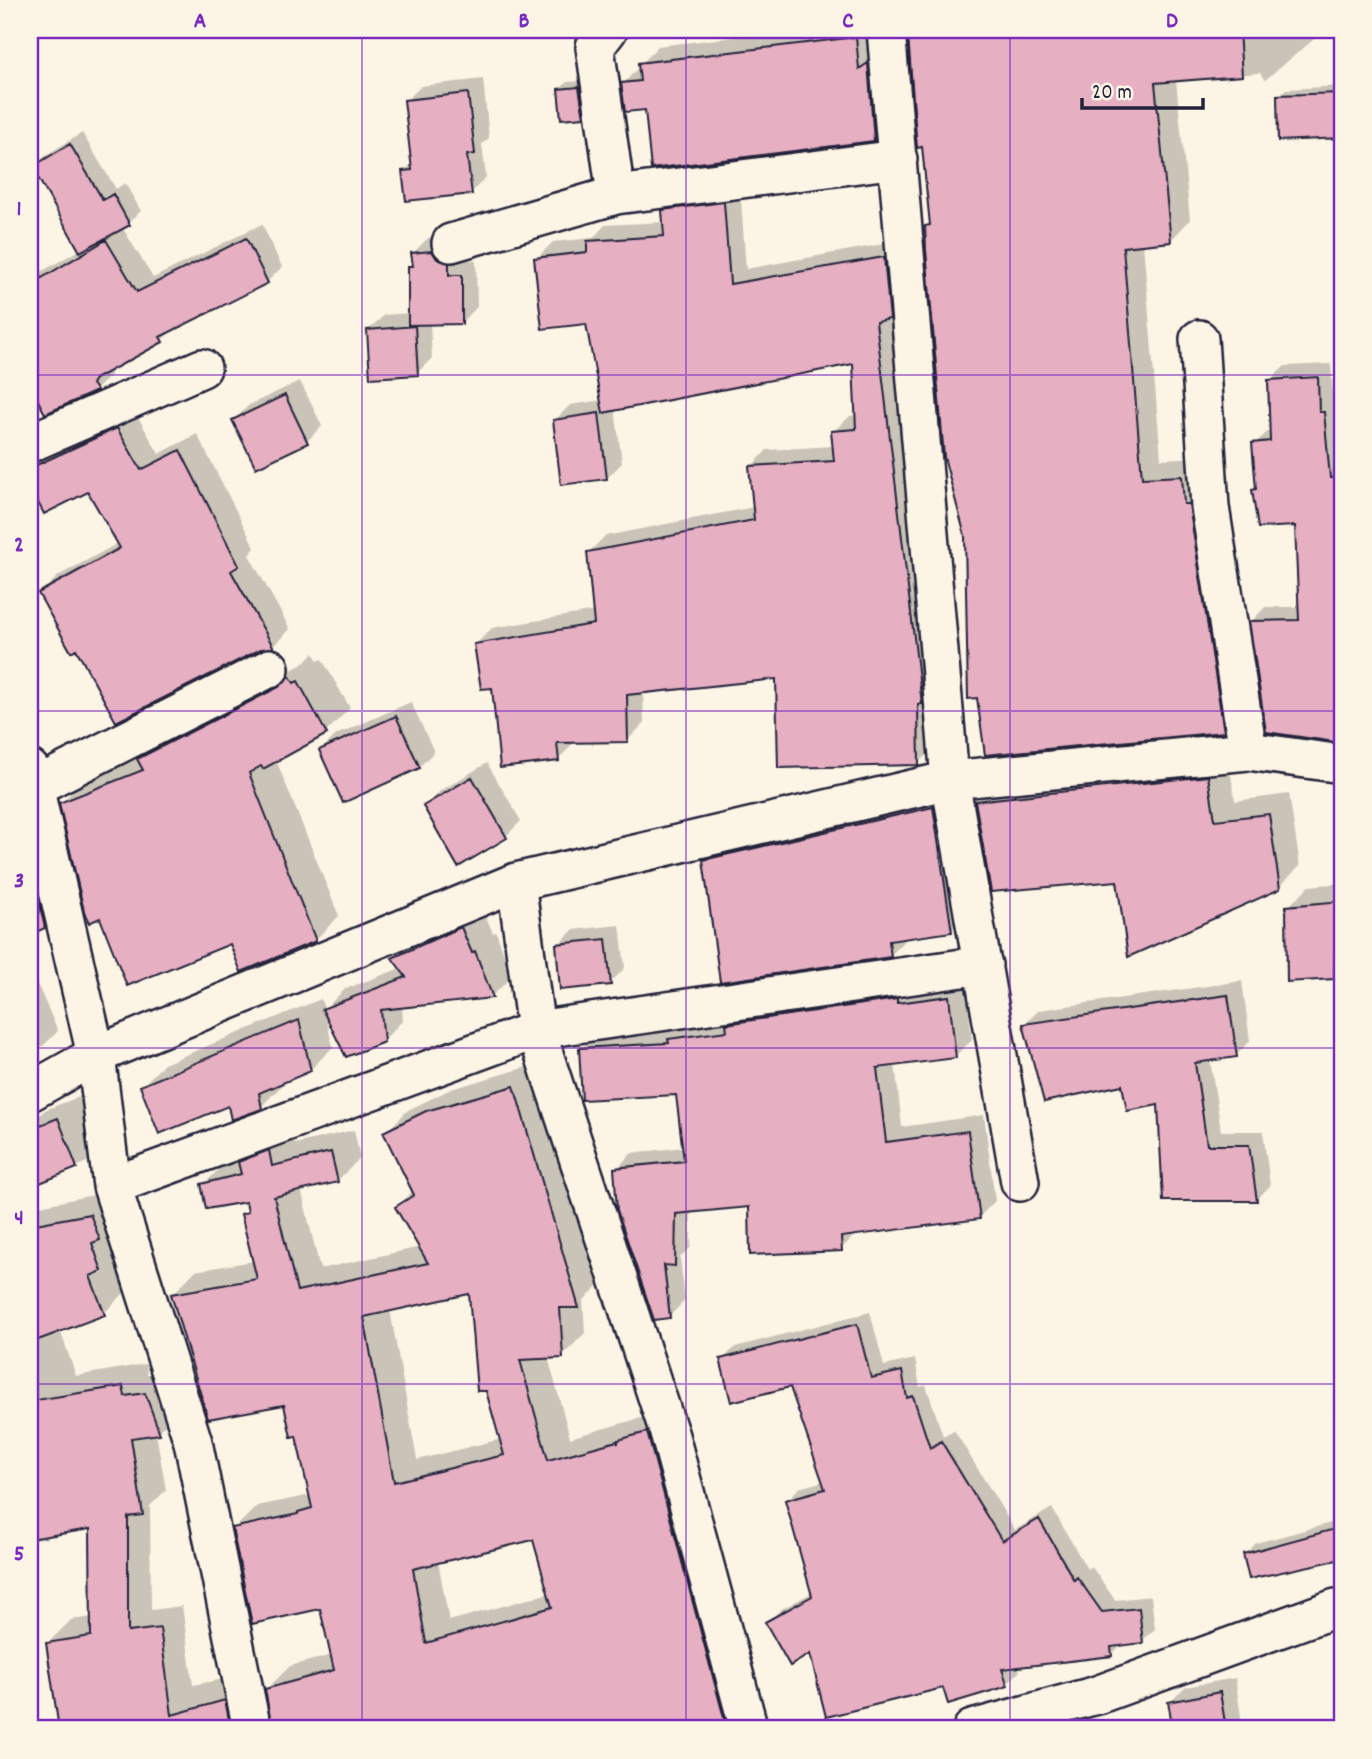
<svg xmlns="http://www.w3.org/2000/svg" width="1372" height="1759" viewBox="0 0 1372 1759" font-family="Dekko,sans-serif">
<rect width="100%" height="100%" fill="#fcf5e5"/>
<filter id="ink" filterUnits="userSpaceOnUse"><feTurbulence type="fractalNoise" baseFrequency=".0143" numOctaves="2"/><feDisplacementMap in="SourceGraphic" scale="14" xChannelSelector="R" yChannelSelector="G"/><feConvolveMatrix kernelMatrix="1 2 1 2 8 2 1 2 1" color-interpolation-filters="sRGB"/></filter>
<g filter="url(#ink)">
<path fill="#0003" fill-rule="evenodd" d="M793 30H874L892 121 874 139 647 108 623 84 658 46Z
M916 30H1325L1265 80 1260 73 1176 80 1190 220 1171 240 1143 243 1161 459 1201 457 1243 711 1223 731 967 536 926 226 931 222 909 37Z
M483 79 489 138 482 144 486 177 471 193 404 171 413 163 406 101 421 86Z
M586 81 590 108 583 115 559 90 567 82Z
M1342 86V137L1280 139 1278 96 1286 89Z
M82 133 116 189 125 183 141 211 122 227 153 278 262 224 282 267 267 282 174 328 162 340 108 370 111 375 96 390 46 411 30 381V278L81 249 34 167 46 155Z
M740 187 746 269 900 241 935 747 918 763 778 677 643 692 644 723 628 740 575 741 558 760 494 686 476 644 492 628 595 611 589 552 605 536 754 507 751 467 767 450 834 446 833 432 850 416 857 415 854 362 615 409 622 463 607 478 555 420 570 405 603 400 587 322 536 259 553 242 593 238 605 225 665 222 664 211 680 194Z
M447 237 464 248V260H476L477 307 462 322 430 323 432 358 417 373 369 330 384 315 410 313 413 253 428 238Z
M1331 364 1333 399 1337 398 1339 416H1342V741L1268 731 1251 622 1265 607H1300L1297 524 1254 490 1258 487 1254 444 1271 429 1270 380 1285 366Z
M300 381 322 426 307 441 256 466 234 420 249 405Z
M135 412 159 454 197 434 255 548 249 555 290 629 273 646 76 647 40 594 58 576 124 540 88 490 45 512 30 483V466L41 455Z
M314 653 318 661 322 659 350 708 326 732 276 760 339 916 315 940 230 941 61 803 85 779 140 758 162 735 301 665Z
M411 702 434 752 419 767 321 750 336 735Z
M487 763 521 821 506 836 458 864 425 806 440 791Z
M1230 769 1235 801 1289 794 1300 866 1279 887 1118 880 977 802 998 781Z
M962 779 980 901 951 930 909 936 890 956 705 860 734 831Z
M30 875 49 916 30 933Z
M1342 883V969L1334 977 1288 907 1309 886Z
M482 908 493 933 496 932 512 976 492 996 402 1006 403 1020 383 1041 325 1015 333 1047 310 1070 283 1081V1084L261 1107 142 1086 164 1064 321 999 324 1010 345 989 401 968 395 958 415 938Z
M620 925 625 968 610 983 558 945 573 930Z
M30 968 58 1031 43 1046 30 1052Z
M965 981 972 1040 955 1056 895 1064 902 1127 984 1115 995 1201 979 1217 857 1233 841 1249 751 1205 691 1210V1247L680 1258 685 1300 669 1317 616 1169 632 1153 684 1147 677 1093 581 1049 598 1033 682 1028 687 1023Z
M1242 981 1250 1041 1236 1055 1210 1059 1221 1131H1263L1270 1186 1256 1200 1160 1103 1025 1024 1039 1010Z
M537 1064 601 1283 583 1301 585 1333 562 1356 548 1357 570 1438 669 1410 740 1729H61L48 1643 71 1620 93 1617 92 1527 30 1537V1208L113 1191 124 1247 114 1257 127 1290 104 1313 60 1330 76 1376 146 1364 147 1374 168 1371 182 1409 156 1433 166 1490 150 1506 151 1610 182 1606 193 1685 224 1679 268 1726 275 1727 267 1689 290 1666 332 1655 321 1607 234 1529 257 1506 311 1495 297 1434 285 1403 173 1294 195 1271 254 1261 243 1215 249 1209 247 1200 203 1185 226 1162 246 1157 263 1139 292 1129 295 1144 354 1130 360 1158 337 1181 301 1189 320 1269 421 1247 397 1208 414 1190 385 1133 408 1110 451 1089ZM470 1292 501 1439 417 1460 390 1310ZM534 1537 550 1593 449 1621 438 1561Z
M81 1096 91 1124 110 1139 87 1162 30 1185V1126L45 1110Z
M870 1312 884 1366 915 1359 920 1387 926 1385 943 1436 954 1430 1015 1530 1052 1508 1087 1569 1091 1566 1115 1600 1151 1596 1155 1629 1142 1641 1122 1644 1111 1655 1018 1665 1020 1671 1007 1684 949 1702 945 1686 811 1651 767 1623 780 1610 813 1592 786 1501 799 1488 824 1481 791 1385 722 1360 735 1347Z
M1342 1397V1458H1340L1333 1405Z
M1342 1520V1558L1250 1577 1245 1555 1256 1543Z
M1235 1678 1243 1729H1175L1170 1702 1186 1687Z"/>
<path fill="#e7afc2" stroke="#22223b" stroke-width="2" fill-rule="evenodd" d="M916 30H1239L1242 76 1155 83 1171 242 1123 247 1142 478 1182 476 1184 504H1189L1224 732 985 755 977 698 968 699 965 536 944 457 926 250 925 226 930 225 922 147 917 148 908 36Z
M856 37 859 69 868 63 874 141 651 169 645 110 625 112 621 83 640 81 638 63Z
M579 87 584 117 561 119 558 89Z
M468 93 475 154 467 155 472 194 406 201 402 171 412 170 404 100Z
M1342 93V138L1278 141 1277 95Z
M70 144 103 200 113 194 130 225 80 252 32 167Z
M724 202 730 284 884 257 890 319 876 322 922 704H918L919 765 778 768 776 679 627 695 628 742 557 743 559 761 500 768 492 688 481 689 474 644 594 624 587 552 754 520 749 466 834 461 831 431 856 429 853 364 603 413 586 324 542 329 534 258 587 252V241L664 236 662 210Z
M246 238 268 283 160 337 163 342 95 379 92 384 97 391 45 414 30 385V285L106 240 137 292Z
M432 251 437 259 449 263V275H462V324L408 325V266H413L411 253Z
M415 326 418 375 370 378 367 330Z
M1318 377 1319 412H1324L1330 478H1342V743L1266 732 1249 621 1299 620 1295 526 1258 528 1252 490 1256 489 1252 443 1270 441 1268 380Z
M285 395 308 443 256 468 232 420Z
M599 413 607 479 561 485 553 420Z
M117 428 141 470 180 450 239 566 231 571 274 648 261 649 116 722 76 649 71 652 38 593 120 548 88 492 44 514 30 487V468Z
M289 675 294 683 298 681 327 734 263 769 261 766 249 773 316 941 241 972 230 944 127 986 100 918 89 923 84 911 59 803 143 770 137 759 279 687Z
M396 716 420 768 343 803 319 750Z
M1208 776 1215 820 1269 814 1280 889 1128 957 1117 881 991 892 975 801Z
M472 777 507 838 458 867 423 806Z
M933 807 952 932 889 941 891 957 720 982 703 860Z
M30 861 45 928 30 935Z
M1342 901V952L1335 950 1334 979 1287 982 1286 906Z
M461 927 472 953 475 951 493 998 381 1010 384 1042 346 1057 322 1009 406 977 392 958Z
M606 939 611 985 560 990 556 944Z
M1228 995 1237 1057 1195 1063 1207 1145H1249L1257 1201H1163L1158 1105 1127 1111 1122 1085 1044 1102 1023 1024Z
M949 996 956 1058 877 1068 886 1142 968 1131 980 1219 841 1237 842 1251 750 1255 749 1207 676 1214 675 1266 664 1265 670 1318 654 1320 617 1210 614 1168 684 1161 676 1095 582 1100 579 1048 669 1043 668 1039 727 1031 726 1024 897 999V1003Z
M299 1020 311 1071 259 1093 262 1109 231 1120 228 1106 159 1134 140 1086Z
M514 1086 579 1308H560L563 1358 520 1360 548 1460 617 1441 618 1444V1440L647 1432 727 1729H272L265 1689 334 1670 320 1609 252 1624 232 1528 298 1514V1512L312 1508 296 1436 291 1437 284 1405 208 1419 171 1294 257 1279 241 1214 248 1212 246 1202 206 1209 201 1184 241 1174 238 1162 269 1150 272 1166 331 1152 338 1182 274 1197 297 1291 428 1263 395 1207 414 1195 383 1132 426 1111ZM469 1294 477 1391H486L504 1455 394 1482 364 1317ZM533 1540 552 1607 426 1643 413 1569Z
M58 1118 77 1168 30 1187V1129Z
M90 1214 100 1240 92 1243 102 1271 90 1276 105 1315 30 1343V1225Z
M857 1324 871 1378 902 1371 907 1398 913 1396 930 1448 941 1441 1002 1541 1039 1519 1074 1580 1077 1577 1102 1612 1139 1608 1143 1643 1111 1647 1112 1656 1002 1669 1008 1686 948 1704 943 1688 826 1717 810 1654 790 1666 765 1622 812 1596 785 1500 825 1489 790 1387 731 1402 720 1359Z
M123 1386 125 1396 145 1393 160 1434 131 1438 143 1515 128 1517V1632L160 1628 172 1715 225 1700 231 1729H59L46 1643 91 1636 90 1529 30 1539V1401Z
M1342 1527V1559L1249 1579 1243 1554Z
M1220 1692 1226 1729H1173L1168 1702Z"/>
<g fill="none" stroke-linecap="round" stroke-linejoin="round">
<g stroke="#22223b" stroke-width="42">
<path id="minor" d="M608 30 595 47 616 195
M886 30 950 780 1020 1182
M451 243 616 195 898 159
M1199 339 1210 507 1248 751
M30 443 202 368
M30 769 96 1055 112 1186 193 1442 252 1729
M30 789 270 668
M516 882 536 1030 670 1436 749 1729
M30 1092 96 1055 516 882 950 780 1248 751 1342 764
M112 1186 536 1030 983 965
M972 1729 1097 1695 1336 1608 1342 1609"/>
</g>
<use href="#minor" stroke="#fcf5e5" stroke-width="37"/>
</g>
</g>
<path fill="none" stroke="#7b2cbf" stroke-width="2" stroke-opacity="0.55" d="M362 30V1729M686 30V1729M1010 30V1729M30 375H1342M30 711H1342M30 1048H1342M30 1384H1342"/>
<rect width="1372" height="1759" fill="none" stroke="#fcf5e5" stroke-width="77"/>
<path d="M1082 98v10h121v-10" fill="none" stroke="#22223b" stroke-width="3.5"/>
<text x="1092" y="98" font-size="21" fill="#22223b" stroke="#fcf5e5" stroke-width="5" paint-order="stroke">20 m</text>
<rect x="38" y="38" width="1296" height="1682" fill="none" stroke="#7b2cbf" stroke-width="2.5"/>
<g font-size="23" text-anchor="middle" font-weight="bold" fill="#7b2cbf">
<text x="200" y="27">A</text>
<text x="524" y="27">B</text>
<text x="848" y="27">C</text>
<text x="1172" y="27">D</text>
<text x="19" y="215">1</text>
<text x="19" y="551">2</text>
<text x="19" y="887">3</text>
<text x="19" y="1224">4</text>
<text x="19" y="1560">5</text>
</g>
</svg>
